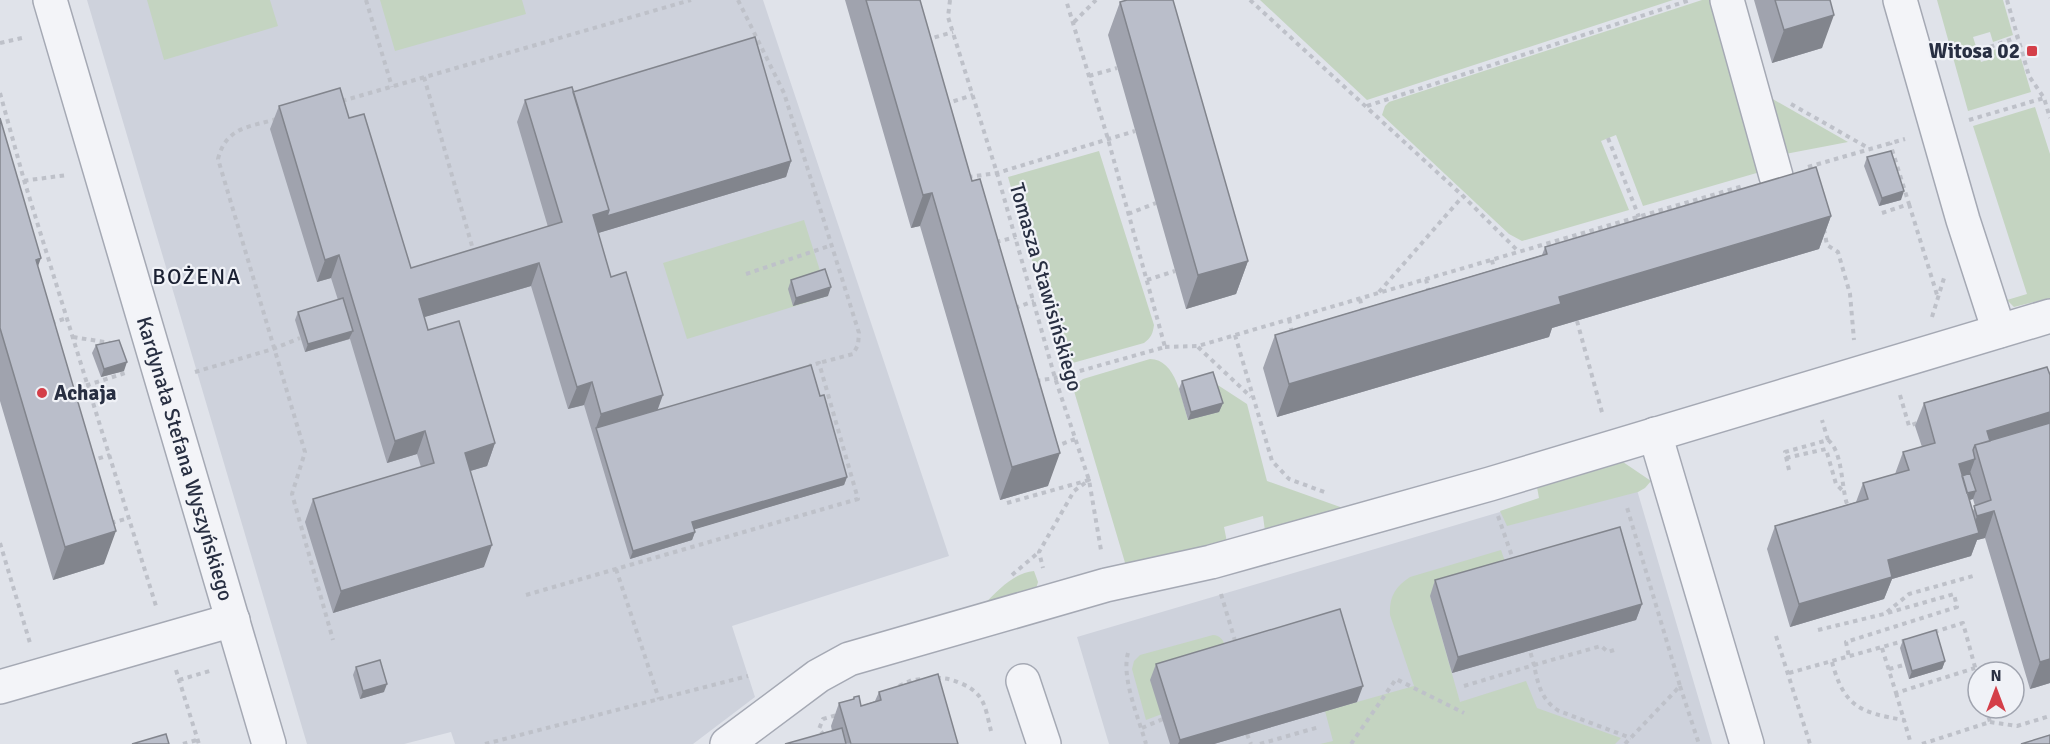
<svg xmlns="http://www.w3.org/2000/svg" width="2050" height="744" viewBox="0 0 2050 744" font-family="Signika,sans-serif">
<rect width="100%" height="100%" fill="#e0e3ea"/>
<path fill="#ced2dc" d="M87 0H763L949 556 732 626 755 697 693 744H455L451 732 404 744H307Z
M1632 473 1712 744H1109L1077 637Z"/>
<path fill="#c4d4c1" d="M147 0H270L278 26 164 60Z
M380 0H522L526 14 395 51Z
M1260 0H1673L1367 100Z
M1702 0H1714L1760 172 1643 206 1616 135 1601 141 1629 210 1522 241 1509 234 1382 115 1385 106 1389 102Z
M1937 0H2003L2013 35 1993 42 1990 32 1973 37 1981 62 1993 58 1991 51 2016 42 2031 92 1968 111Z
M1762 93 1848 142 1780 155Z
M2035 107 2050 154V298L2014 307 2007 300 2027 294 1973 126Z
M1099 151 1154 325C1153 333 1151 338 1144 343L1069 364 1059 355 1008 177Z
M804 220 828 296 687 339 663 263Z
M1150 359C1176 359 1182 400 1188 420L1210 380 1247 404 1267 481 1343 508 1265 531 1263 516 1224 527 1227 542 1126 566 1074 391 1079 382 1083 379Z
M1623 462 1651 481 1645 488 1638 492 1507 526 1500 511 1539 498 1537 487Z
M1501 550 1509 573 1430 596 1460 702 1526 681 1537 708 1621 738 1615 744H1320L1333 741 1325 711 1414 686 1390 615C1389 597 1395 587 1410 577Z
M1034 571 1038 582 1036 589 984 604C999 590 1013 573 1034 571Z
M1213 635C1225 636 1225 647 1228 656L1162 714 1146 720 1132 669 1134 661 1140 655Z"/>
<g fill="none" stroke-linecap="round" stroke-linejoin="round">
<g stroke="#a5a9b4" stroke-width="36">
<g id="street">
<path id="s1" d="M50 0 269 744"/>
<path d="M1727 0 1776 176"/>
<path d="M1900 0 1963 220 1999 331"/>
<path d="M1655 434 1747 744"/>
<path d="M1023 681 1044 744"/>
<path d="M0 687 233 620"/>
<path d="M727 744 818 676 849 659 1106 585 1211 562 1490 484 2050 316"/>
</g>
</g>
<path stroke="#bec1c9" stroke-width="4" stroke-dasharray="4.5 4.5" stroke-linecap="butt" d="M366 0 392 87
M738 0 784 93 859 333 858 345 853 354 819 363
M950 0 948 17 997 173 1055 378 1089 480 1101 550
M1250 0 1463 196 1519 252
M2007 0 2029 76 2044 98 2050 118
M1074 22 1096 0
M926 40 953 32
M0 43 26 37
M1990 47 2018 37
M1089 76 1117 68
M424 77 474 253
M0 93 24 180 156 606
M342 101 691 0
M945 104 973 95
M1791 104 1870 149
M1367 106 1690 0
M277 119C249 127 226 127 218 159L305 452 292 494 333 640
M1969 120 2044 98
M1608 138 1639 217
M1808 167 1905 139
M968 177 997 173 1135 131
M15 182 67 175
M1909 204 1938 298
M1882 213 1909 204 1890 143
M1128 214 1156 203
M1824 229 1827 245 1838 252 1850 294 1854 340
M996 242 1016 237
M1492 260 1495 274
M746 274 832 245
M1426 279 1429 293
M1147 280 1175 271
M1379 292 1463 196
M1360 299 1363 313
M1015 308 1034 301
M1932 317 1944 278
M1289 319 1292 333
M1577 321 1603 416
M51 323 67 318
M1235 335 1272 461 1289 479 1327 493
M73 337 111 343
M1165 347 1198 346 1743 186
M1198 347 1251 397
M195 372 273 349 300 338
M1036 381 1055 378 1165 347 1108 139 1066 0
M69 391 125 373
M1900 395 1909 426 1920 422
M1828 440C1843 452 1841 486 1847 504
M1054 447 1075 439
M1786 458 1826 449 1836 484 1842 490
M90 461 110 455
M1789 470 1785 452 1828 440 1822 420
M1007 503 1089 480 1074 491 1039 552 1043 568
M1498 516 1514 562
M111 523 129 518
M0 543 30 643
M616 569 659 699
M1012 575 1039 552
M1221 594 1236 644
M526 595 858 499 819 363 809 366
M1887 612 1909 594 1973 576
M1818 630 1884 614 1954 594 1957 607 1846 642 1849 657
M1934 632 1963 623 1978 678
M1776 636 1810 744
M1882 648 1896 693 1975 668
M1614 650 1608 652 1601 646 1534 665C1538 684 1541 700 1559 711L1631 738
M1128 653C1121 678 1139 719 1146 744
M1832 662C1844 707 1861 713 1904 720L1911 744
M1889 669 1904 665
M176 670 199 744
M1789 673 1907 640
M936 678C945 678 951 679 960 683 985 693 985 707 991 731
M179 680 213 670
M899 686 912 680 923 679
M1464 686 1534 665 1530 651
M1680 686 1699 744
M1896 693 1904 720
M1990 722 2017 726 2050 716
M1142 728 1163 719
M1247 734 1251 744
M183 744 197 740
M485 744 748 676
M826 744 823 734 819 729 823 719 837 715
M1260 744 1319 727
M1351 744 1396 679 1464 713
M1625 744 1680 686 1626 504
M1922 744 1990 722 1986 708"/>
<use href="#street" stroke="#f3f4f8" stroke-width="33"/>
</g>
<path fill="#a0a3ae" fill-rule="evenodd" d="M845 0H920L1048 486 1000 500 920 226 911 228Z
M1754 0H1830L1822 48 1772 63Z
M1120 2 1248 261 1236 294 1186 309 1108 35Z
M573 92 791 161 786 177 598 233 611 277 658 410 820 396 847 477 844 485 694 529 695 532 692 540 630 559 584 405 568 409 531 286 424 317 428 330 495 443 487 466 470 471 484 567 333 613 305 522 313 499 421 467 417 454 387 463 350 339 305 352 295 320 298 312 338 300 331 278 317 282 270 129 279 106 349 118 411 268 548 227 517 122 525 100Z
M0 118 38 267 104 564 53 580 0 401Z
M1867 157 1901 200 1879 206 1864 166Z
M1831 216 1819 249 1552 328 1549 337 1277 417 1263 368 1275 335 1542 255 1545 247Z
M791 280 828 296 793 306 788 289Z
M96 345 124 371 101 377 92 353Z
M2050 375V683L2030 689 1985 538 1977 540 1971 556 1892 579 1884 599 1790 627 1767 549 1775 526 1856 502 1863 483 1895 474 1903 452 1922 447 1915 426 1924 403ZM1973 499 1975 506 1973 511 1969 500Z
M1182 381 1223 403 1219 412 1188 420 1179 389Z
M1435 580 1642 604 1636 620 1452 673 1430 596Z
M1903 640 1945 661 1942 669 1909 679 1900 648Z
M1156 664 1357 702 1214 744H1170L1150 680Z
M356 667 384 692 360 699 353 675Z
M879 692 958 744H785L832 731 831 726 839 703 853 699 854 697 861 706 875 701Z"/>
<path fill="#82858d" d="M1834 15 1822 48 1772 63 1784 30Z
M791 161 786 177 585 237 593 215 609 210Z
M1904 191 1901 200 1879 206 1882 198Z
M932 193 920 226 911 228 923 195Z
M1831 216 1819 249 1552 328 1549 337 1277 417 1289 384 1559 297Z
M339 255 331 278 317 282 325 260Z
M41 258 29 291 36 260Z
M1248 261 1236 294 1186 309 1198 275Z
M539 263 531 286 411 321 419 299Z
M831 287 828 296 793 306 796 298Z
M353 331 349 339 305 352 308 344Z
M127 362 124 371 101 377 104 369Z
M592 382 584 405 568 409 577 387Z
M663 395 655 417 596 428 601 414Z
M1223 403 1219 412 1188 420 1191 412Z
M2050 412V432L1989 450 1987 431Z
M425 431 417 454 387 463 395 441Z
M495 443 487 466 457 475 465 453Z
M1060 453 1048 486 1000 500 1012 467Z
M1975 459 1967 481 1956 485 1959 464Z
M847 477 844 485 689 531 692 522Z
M1976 491 1973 499 1956 504 1959 496Z
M1994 511 1985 538 1977 540 1971 556 1892 579 1884 599 1790 627 1799 604 1888 560 1970 536 1977 516Z
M116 531 104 564 53 580 65 547Z
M695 532 692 540 630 559 633 551Z
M492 545 484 567 333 613 341 591Z
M1642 604 1636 620 1452 673 1458 657Z
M2050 659V683L2030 689 2040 662Z
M1945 661 1942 669 1909 679 1912 671Z
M387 684 384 692 360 699 363 691Z
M1363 686 1357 702 1214 744H1178L1180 740Z"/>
<path fill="#babeca" stroke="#82858d" stroke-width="1.5" d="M866 0H920L972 181 980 179 1060 453 1012 467 932 193 923 195Z
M1127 0H1173L1248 261 1198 275 1120 2Z
M1775 0H1830L1834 15 1784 30Z
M755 37 791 161 607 216 609 210 573 92Z
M572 87 609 210 593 215 611 277 626 272 663 395 601 414 592 382 577 387 539 263 419 299 428 330 459 321 495 443 465 453 492 545 341 591 313 499 434 463 425 431 395 441 339 255 325 260 279 106 340 88 349 118 364 114 411 268 562 222 525 100Z
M0 118 41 258 36 260 116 531 65 547 0 328Z
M1891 151 1904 191 1882 198 1867 157Z
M1816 167 1831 216 1559 297 1561 304 1289 384 1275 335 1547 254 1545 247Z
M825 269 831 287 796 298 791 280Z
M343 298 353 331 308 344 298 312Z
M119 340 127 362 104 369 96 345Z
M811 365 820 396 824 395 847 477 692 522 695 532 633 551 596 428Z
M2047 367 2050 375V412L1987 431 1990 441 1975 445 1973 450 1975 459 1959 464 1979 533 1888 560 1892 577 1799 604 1775 526 1868 499 1863 483 1909 470 1903 452 1935 443 1924 403Z
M1213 372 1223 403 1191 412 1182 381Z
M2050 423V659L2040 662 1994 511 1977 516 1974 506 1991 500 1975 445Z
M1970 473 1976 491 1967 493 1962 476Z
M1620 527 1642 604 1458 657 1435 580Z
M1340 609 1363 686 1180 740 1156 664Z
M1936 630 1945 661 1912 671 1903 640Z
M380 660 387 684 363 691 356 667Z
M938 674 958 744H851L839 703 854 699V697L859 696 861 706 881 700 879 692Z
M842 728 846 744H785Z
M166 734 169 744H132Z
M2050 735V744H2021Z"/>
<g fill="#d43f49" stroke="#f0f2f7" stroke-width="2">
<rect x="2026" y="45" width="12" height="12" rx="3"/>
<circle cx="42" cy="393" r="6"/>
</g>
<g text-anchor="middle" stroke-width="4.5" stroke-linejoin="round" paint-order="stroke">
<g font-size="21" font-weight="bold" fill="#282f42" stroke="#f0f2f7" text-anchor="end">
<text x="2020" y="58">Witosa 02</text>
<text x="54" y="400" text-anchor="start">Achaja</text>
</g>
<g font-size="21" fill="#282f42" stroke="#f0f2f7">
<text transform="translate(1046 287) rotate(74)" y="7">Tomasza Stawisińskiego</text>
<text dy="7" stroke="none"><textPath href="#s1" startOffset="478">Kardynała Stefana Wyszyńskiego</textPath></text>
</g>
<g font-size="22" letter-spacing="1.5" fill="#1a2032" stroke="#f0f2f7">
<text x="197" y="284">BOŻENA</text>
</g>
</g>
<g transform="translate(1996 690)"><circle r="28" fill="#f0f2f7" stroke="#a0a4af" stroke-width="1.5"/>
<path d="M0-4.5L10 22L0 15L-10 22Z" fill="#d43f49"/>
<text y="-9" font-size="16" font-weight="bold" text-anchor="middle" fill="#282f42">N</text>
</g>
</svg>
